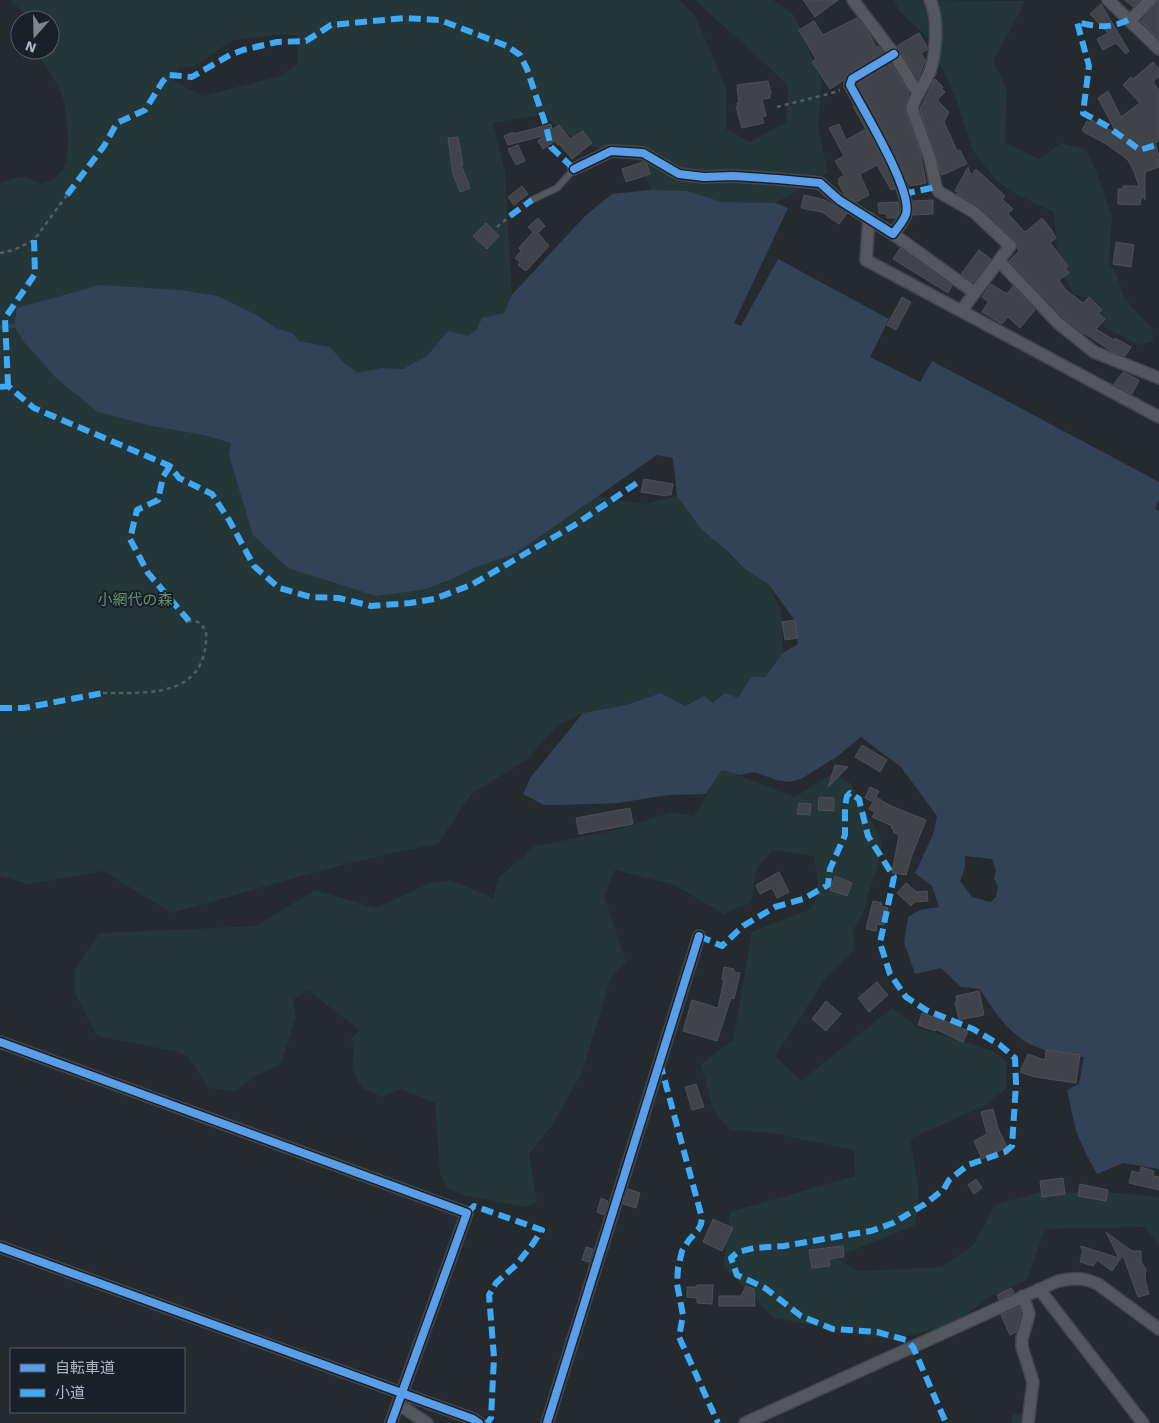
<svg xmlns="http://www.w3.org/2000/svg" width="1159" height="1423" viewBox="0 0 1159 1423" font-family="'Work Sans','Noto Sans JP',sans-serif">
<rect width="100%" height="100%" fill="#252a2f"/>
<path fill="#243637" fill-rule="evenodd" d="M10 0H679L695 16 711 52 727 92 726 129 750 142 786 122 788 85 695 0H773L794 15 822 83 818 127 828 173 721 234 600 497 645 504 677 496 701 529 745 569 768 584 781 611 783 653 765 677 752 676 738 699 713 703 704 696 685 706 661 693 626 705 583 713 558 726 525 761 471 794 438 844C348 860 259 889 171 913L104 871 28 884 0 876V183L22 176 42 184C51 180 62 175 65 165 70 151 67 110 62 96 56 79 45 65 35 50H50V20H27L25 14ZM280 35H297L298 63 281 76 202 96 174 81 178 68 193 67 233 40ZM543 115 578 142 639 161 651 190 612 194 585 216 512 294 505 172 493 123Z
M894 0 1024 1 1019 14 993 61 1007 89 1005 142 1039 159 1061 143 1085 149 1096 170 1112 217 1109 263 1117 275 1124 298 1152 329 1153 341 1139 345 1104 327 1093 299 1074 295 1058 265 1054 212 1012 192 994 178 973 151 955 96 927 37 900 12Z
M722 770C747 777 770 789 795 797L833 773 850 783 882 840 878 867 868 894 865 910 853 930 855 949 827 976 775 1056 801 1081 892 1008 919 1028 993 1051 1006 1061V1089L984 1106 910 1139 919 1191 915 1225 835 1258 859 1271 942 1267 974 1244 995 1205 1040 1192 1119 1193 1159 1197V1246L1145 1227 1045 1229 1027 1280 991 1296 952 1325 890 1340 774 1318 723 1266 730 1212 855 1176 854 1150 772 1133 730 1130 713 1110 701 1064 733 1040 752 932 811 909 819 892 814 856 773 850 757 867 751 902 724 914 674 885 615 870 604 896 626 962 611 977 582 1073 551 1127 529 1154 537 1203 526 1207 463 1195 446 1187 440 1173 435 1103 401 1089 382 1097 363 1089 352 1071 354 1051 351 1039 360 1030 307 990 293 1000 296 1017 281 1064 255 1076 234 1092 208 1087 188 1057 178 1052 97 1036 75 993V969L100 933 256 926 315 890 376 908 430 883 451 880 493 898 499 877 535 846 616 830 672 812 694 816Z
M1030 1413 1035 1423H1011L1013 1414Z"/>
<path fill="#324358" fill-rule="evenodd" d="M651 190 687 191 722 202 776 203 788 208 734 323 741 326 778 259 889 319 870 357 920 382 932 361 1159 482V500L1155 509 1159 511V1169L1123 1163 1097 1174 1087 1156 1076 1131 1067 1090 1079 1084 1084 1057C1070 1054 1053 1053 1039 1048 1012 1039 994 1012 980 989L961 987 941 968 915 974 904 942 908 917 920 910 939 907 932 886 915 873 933 835 937 816 901 767 861 737 838 756 801 779 790 782 776 780 755 772 740 775 722 770 706 794 668 795 618 803 561 805H544L523 794 531 777 583 713 626 705 661 693 685 706 704 696 713 703 725 693 738 698 752 676 765 677 783 653 798 644 794 619 768 584 745 569 729 553 701 529 677 496 673 458 657 455 516 553 474 568 450 580 422 590 376 596 288 568 253 535 229 455 231 443 204 435 152 426 98 412 56 378 24 342 14 326 17 308 100 285 180 290 217 296 255 314 276 328 292 333 299 341 330 347 343 362 357 373 381 368 403 369 427 356 448 331 468 336 477 329 482 318 504 313 512 295 585 216 612 194ZM965 856 992 859 996 871 994 878 998 887 996 897 990 902 972 897 960 881 965 867Z"/>
<g fill="none" stroke-linecap="round" stroke-linejoin="round">
<path stroke="#324358" stroke-width="4" d="M0 327 14 326"/>
</g>
<path fill="#404449" stroke="#4c5158" d="M803 0H838L815 17Z
M1125 0H1140L1133 7Z
M1157 0H1159V39L1141 21 1155 5Z
M1101 4 1129 51 1126 54 1116 43 1103 50 1097 39 1108 33 1090 14Z
M857 18 870 35 876 47 878 46 883 52 848 73 844 80 830 89 812 62 816 59 799 30 814 21 823 35Z
M919 33 927 47V50L921 53 925 60 918 79 897 46Z
M1153 62 1159 69V77L1153 82 1159 90V141L1155 143 1159 156V167L1145 172V200L1142 195 1140 205 1118 204V189H1123V186H1139L1133 169 1127 159 1106 144 1084 132V131L1082 130 1087 121 1091 123 1092 120 1117 134 1098 98 1108 91 1121 117 1140 103 1123 85 1131 77 1133 79Z
M891 64 909 93 905 111 920 152 926 183 910 186 892 146 858 84Z
M935 79 943 87 942 89 945 92 937 100 949 112 944 122 957 151 960 150 967 164 942 175 920 109Z
M768 81 771 94H770V98L762 99 766 116 762 117 764 123 742 128 736 107 738 106 737 103H739L737 85Z
M853 106 869 134 879 153 895 189 891 190 877 165 860 174 869 195 856 202 845 195 838 183 840 182 838 179 844 175 835 161 844 156 829 128 839 124 846 140 866 129Z
M551 124 552 130 559 125 570 139 583 131 592 143 572 159 561 146 560 144 558 145 555 141 543 149 538 141 546 135 508 145 504 136 513 132V134Z
M458 137 463 165H461L470 188 460 192 453 174 448 138Z
M518 145 525 161 516 165 508 149Z
M643 162 647 164 650 174 626 182 622 169Z
M968 167 971 175 976 169 1005 196 1002 199 1013 209 1008 214 1025 232 1042 218 1051 229 1056 238 1050 243 1068 266 1065 268 1069 273 1059 280 1066 290 1083 303 1089 297 1102 310 1098 313 1105 319 1096 329 1114 340 1115 338 1131 347 1125 356 1111 351 1084 333V334L1063 317 1009 261 1019 251 1017 248 1015 241 979 206 957 194 958 192 955 191Z
M522 186 528 194 514 205 508 197Z
M804 195 825 200 847 214 839 224 822 212 801 208Z
M933 200V214L913 215V201Z
M898 202 899 213 895 218H887V214L879 213 878 203Z
M538 218 545 226 538 233 549 246 526 271 518 265 520 262 515 258 521 251 519 248 533 232 528 227Z
M486 223 499 236 487 249 473 236Z
M1116 242 1134 245 1131 267 1113 264Z
M900 248 952 286 948 293 893 259Z
M979 250 991 259 973 282 961 274Z
M991 284 1007 294 1013 286 1035 310 1020 328 1008 317 1002 324 982 312 988 302 982 297Z
M902 297 911 302 896 330 887 325Z
M1123 372 1139 380 1132 394 1114 384Z
M644 479 673 484 671 495H666V496L641 492Z
M795 620 798 638 785 640 782 622Z
M862 745 887 760 880 772 855 757Z
M835 765 848 767 828 787Z
M870 787 879 791 876 797 889 805 926 820 912 855 906 875 892 873 899 835 893 832 894 830 891 828 892 826 872 817 875 812 869 809 873 802 865 798Z
M819 797 834 798V811L818 810Z
M799 803 811 804 810 815 797 814Z
M630 808 633 824 579 834 576 818Z
M779 872 789 892 777 898 772 888 760 894 756 885Z
M835 876 852 883 847 896 830 890Z
M906 883 917 892 927 891 928 901 914 902 911 906 897 893Z
M873 901 882 903 881 906 888 908 884 925 877 924 876 931 866 929Z
M724 967 734 969V972L740 973 734 999 731 998 717 1041 683 1031 692 1000 718 1008 724 980 722 979Z
M877 982 888 995 869 1012 858 998Z
M979 991 984 1015 959 1020 955 1002 957 1001 956 996Z
M826 1001 841 1014 826 1031 812 1019Z
M922 1013 945 1021 968 1031 963 1042 935 1029V1031L918 1025Z
M1046 1050 1080 1055 1076 1083 1035 1077 1020 1072 1028 1054 1045 1060Z
M696 1084 704 1107 692 1110 685 1087Z
M993 1109 998 1128 1007 1147 982 1159 974 1141 987 1134 981 1112Z
M1141 1167 1154 1171 1153 1176 1159 1177V1190L1129 1183 1132 1171 1140 1173Z
M1063 1178 1065 1194 1042 1197 1040 1181Z
M976 1179 982 1188 974 1194 968 1185Z
M1080 1184 1108 1190 1106 1201 1078 1196Z
M628 1189 640 1193 636 1208 623 1204Z
M601 1198 608 1201 604 1215 597 1212Z
M713 1219 733 1228 722 1251 703 1242Z
M1106 1232 1132 1251H1141V1262L1146 1269 1145 1279 1149 1294 1138 1297 1123 1255 1112 1271 1097 1260 1093 1266 1080 1262 1083 1250 1081 1248V1246L1119 1258Z
M843 1246 844 1257 829 1259 830 1266 812 1268 809 1250Z
M586 1247 593 1249 589 1262 582 1260Z
M697 1285H713L712 1304 697 1303V1298L687 1297V1287H697Z
M746 1286 754 1289 755 1306H719V1296H741Z
M1011 1288 1014 1293 999 1300 997 1295Z
M1019 1307 1021 1314 1016 1332 1010 1335 1001 1315Z"/>
<g fill="none" stroke-linecap="round" stroke-linejoin="round">
<g stroke="#42464a" stroke-width="8">
<path id="lane" d="M532 200 557 188 574 169"/>
</g>
<g stroke="#42464a" stroke-width="14">
<path id="street" d="M853 0 894 54 913 86 919 93
M930 0C939 18 937 59 927 78 922 88 914 97 912 109L930 159 936 187 939 192 974 212 1010 246 961 311
M1108 0 1159 49
M1130 21 1150 0
M574 169 611 151 643 153 679 174 704 177 733 176 778 179 820 183 839 200 893 234C897 228 904 221 906 214 913 191 863 109 850 85L852 79 894 54
M869 218 866 260 1159 417
M893 234 975 293
M999 261 1058 323 1094 352 1159 378
M0 1042 467 1213 391 1423
M0 1247 473 1419 479 1423
M1039 1289 1143 1423
M1023 1296 1029 1314 1022 1339V1347L1033 1382 1028 1423
M398 1404 427 1423
M547 1423 699 936
M745 1423 1058 1281C1075 1278 1082 1277 1098 1284L1159 1329"/>
</g>
<path stroke="#585d62" stroke-width="2.5" stroke-dasharray="4 4" stroke-linecap="butt" d="M777 107 832 93 840 90
M497 227 510 216
M0 253 14 250 34 240 67 195
M103 693C153 693 209 697 206 630L198 622 189 621"/>
<use href="#lane" stroke="#54585e" stroke-width="5.5"/>
<use href="#street" stroke="#54585e" stroke-width="11"/>
<path stroke="#3fa9f5" stroke-width="6" stroke-dasharray="12 6" stroke-linecap="butt" d="M1128 20C1110 29 1096 27 1077 22L1089 66 1083 113 1107 126 1140 150 1159 144
M903 194 936 187
M67 195 104 146 117 123 145 110 163 81 169 75 192 77 230 55 243 50 277 42 306 41 331 25 405 18 440 20 507 46 520 55 527 69 546 126 551 147 574 169
M510 216 532 200
M8 386 5 318 35 274 34 240
M0 387 8 386 34 408 170 466 179 478 212 494 229 520 254 566 279 588 311 597 339 598 371 606 410 603 434 599 471 585 573 526 637 483
M170 466 163 477 158 500 137 510 130 539 148 573 189 621
M0 708H24L103 693
M699 936 722 946 743 926 775 907 803 899 828 885 830 869 845 835V806L847 796 850 793 859 799 868 836 894 877 880 943 890 974 906 997 926 1010 973 1029 1000 1045 1015 1058 1016 1084 1012 1146 1005 1152 968 1165 949 1180 944 1189 925 1204 893 1223 871 1231 847 1235 784 1246 754 1248 738 1252 731 1258 737 1275 765 1288 801 1316 833 1329 877 1332 906 1340 913 1347 946 1423
M660 1063 702 1218 701 1224 698 1230 689 1240 682 1251 678 1268 677 1284 683 1315 679 1337 718 1423
M467 1213 474 1206 542 1230 532 1245 516 1265 496 1283 489 1295 494 1357 491 1418 487 1423"/>
<g stroke="#182029" stroke-width="11">
<path id="cycleway" d="M574 169 611 151 643 153 679 174 704 177 733 176 778 179 820 183 839 200 893 234C897 228 904 221 906 214 913 191 863 109 850 85L852 79 894 54
M0 1042 467 1213 391 1423
M0 1247 473 1419 479 1423
M547 1423 699 936"/>
</g>
<use href="#cycleway" stroke="#5a9eea" stroke-width="8"/>
</g>
<g text-anchor="middle" stroke-width="4" stroke-linejoin="round" paint-order="stroke">
<g font-size="15" fill="#66916d" stroke="#182029">
<text x="135" y="605">小網代の森</text>
</g>
</g>
<rect x="10" y="1348" width="175" height="65" fill="#182029" stroke="#545c66"/>
<rect x="20" y="1364" width="25" height="8" fill="#5a9eea" stroke="#545c66"/>
<text x="55" y="1373" font-size="15" fill="#adb6c2">自転車道</text>
<rect x="20" y="1389" width="25" height="8" fill="#3fa9f5" stroke="#545c66"/>
<text x="55" y="1398" font-size="15" fill="#adb6c2">小道</text>
<g transform="translate(35 35) rotate(200)"><circle r="24" fill="#182029" stroke="#545c66"/>
<path d="M0-4L9 19L0 12L-9 19Z" fill="#7d858f"/>
<text y="-8" font-size="14" font-weight="bold" text-anchor="middle" fill="#adb6c2">N</text>
</g>
</svg>
